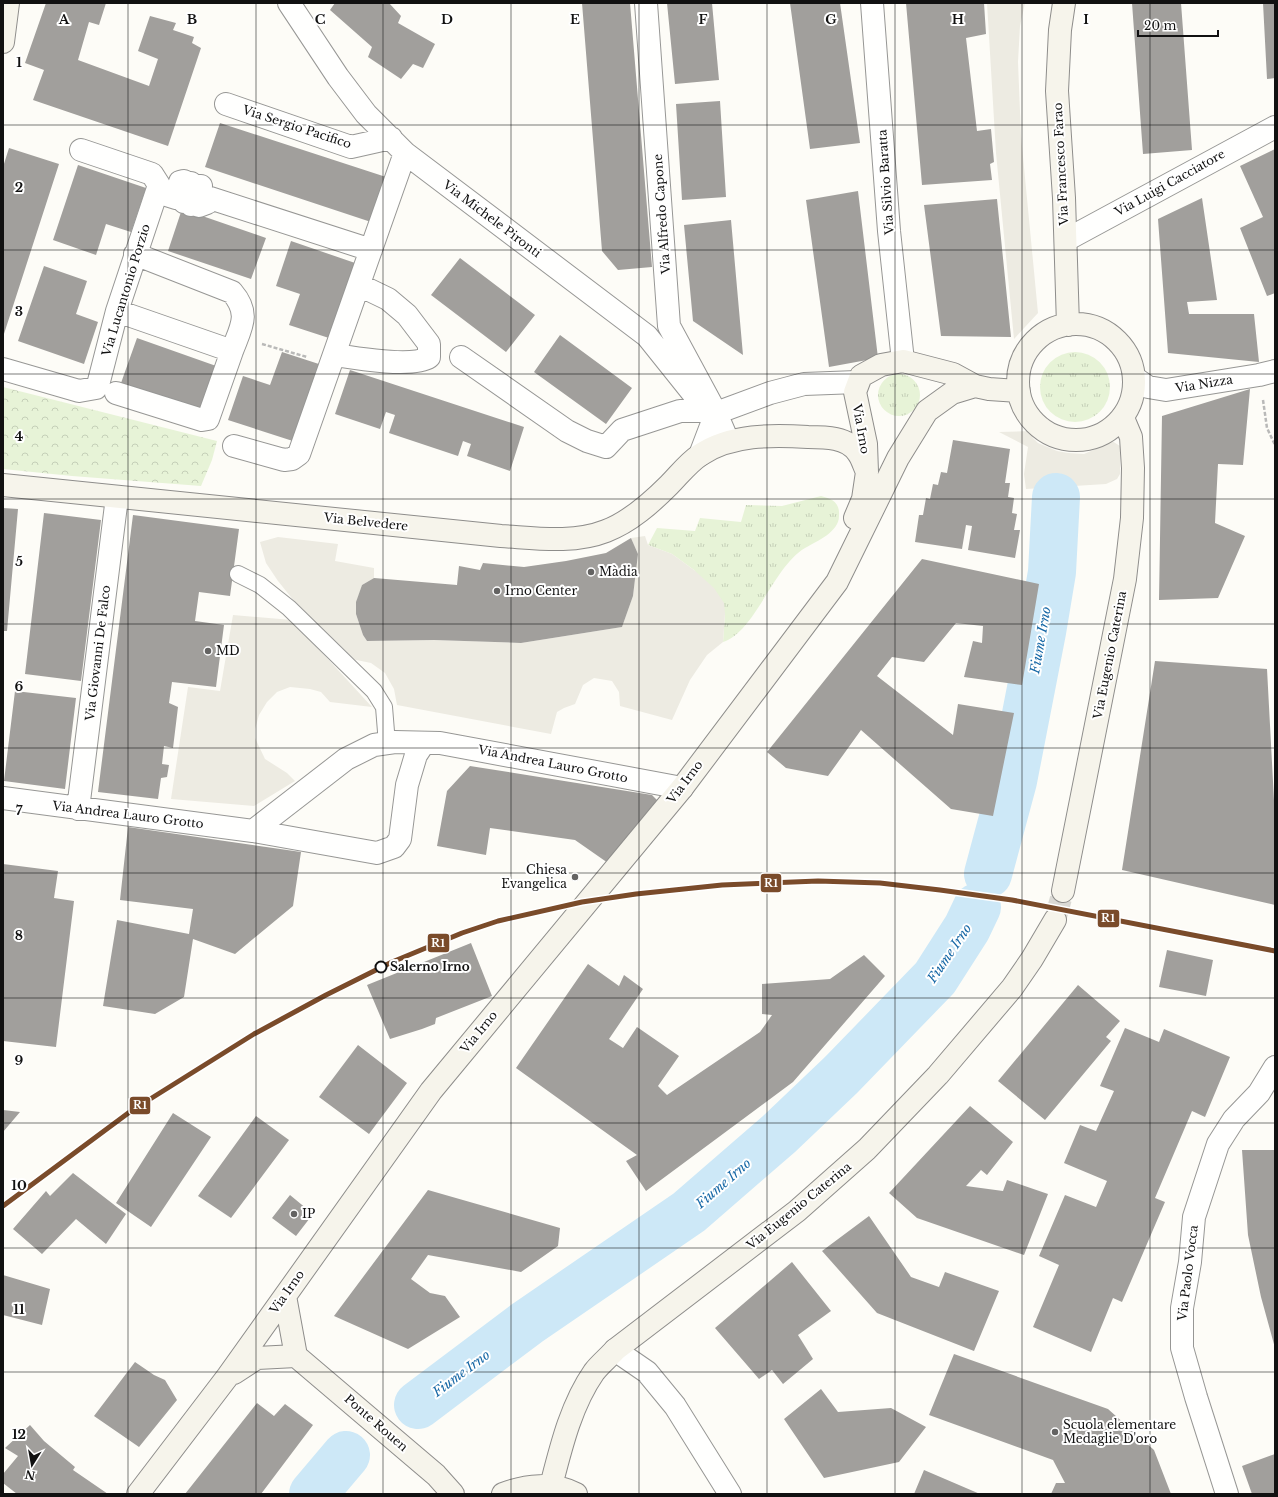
<svg xmlns="http://www.w3.org/2000/svg" width="1278" height="1497" viewBox="0 0 1278 1497" font-family="'Libre Baskerville',serif">
<defs>
<pattern id="grass-tufts" width="24" height="20" patternUnits="userSpaceOnUse"><rect width="24" height="20" fill="#e7f3d7"/><path d="M3 7l-1-3M5 7V3M7 7l1-3M15 17l-1-3M17 17v-4M19 17l1-3" fill="none" stroke="#c5cfb8"/></pattern>
<pattern id="park-crowns" width="20" height="18" patternUnits="userSpaceOnUse"><rect width="20" height="18" fill="#e7f3d7"/><path d="M2 6a3 3 0 1 1 6 0M12 15a3 3 0 1 1 6 0" fill="none" stroke="#c5cfb8"/></pattern>
</defs>
<rect width="100%" height="100%" fill="#fdfcf7"/>
<path fill="url(#grass-tufts)" d="M1040 387a35 35 0 1 1 70 0a35 35 0 1 1-70 0Z
M878 395a21 21 0 1 1 42 0a21 21 0 1 1-42 0Z
M821 496C832 499 840 502 839 516 839 532 817 541 805 548 772 568 756 631 723 642L725 614 694 570 672 554 648 545 657 528 695 531 700 518 741 522 746 505 782 506Z"/>
<path fill="url(#park-crowns)" d="M3 387 217 441 212 460 201 486 72 476 3 469Z"/>
<path fill="#edebe2" d="M987 3H1025L1020 26 1018 62 1021 136 1038 313 1014 339 996 153Z
M1031 431 1033 438 1038 443 1057 451 1068 453 1084 454 1098 448 1103 441H1112L1120 446V474L1117 479 1106 484 1026 489 1024 474 1028 447 999 432Z
M645 536 648 545 672 554 694 570 714 588 724 603 725 614 723 642 707 655 690 680 672 720 620 706 619 692 612 681 594 678 583 685 575 704 564 708 557 712 551 734 397 705 394 689 385 673 371 663 347 658 311 622 278 581 266 563 260 542 278 537 338 544 335 561 374 568V578L362 585 357 600 356 614 363 635 367 641 434 640 521 643 622 627 633 596 638 554 631 538Z
M233 615 292 620 372 707 330 702 321 692 310 689 290 687 277 692 267 702 259 715 255 729V738L265 759 287 773 295 781 254 806 171 799 188 687 220 691Z"/>
<g fill="none" stroke-linecap="round" stroke-linejoin="round">
<path stroke="#cde8f7" stroke-width="48" d="M988 874 1013 781 1042 632 1052 572 1056 497
M418 1405 527 1323 689 1212 779 1134 841 1075 935 978 967 928 977 907
M313 1494 346 1455"/>
</g>
<path fill="#a19f9c" d="M46 3H106L99 25 89 22 78 60 149 86 158 59 138 51 150 16 176 23 173 30 194 37 192 43 201 48 168 146 33 100 44 70 25 63Z
M335 3H389L401 16 398 23 435 44 423 68 413 64 401 79 368 57 372 47 330 10Z
M582 3H630L652 267 618 270 602 251Z
M667 3H712L719 80 675 84Z
M790 3H840L860 143 810 149Z
M906 3H984L986 34 966 38 977 131 991 129 994 162 990 164 992 180 922 185Z
M1132 3H1181L1192 150 1143 154Z
M1263 3H1275V78L1267 79Z
M720 101 726 197 682 200 676 104Z
M220 123 386 177 371 222 205 167Z
M9 148 59 164 3 337V167Z
M1275 149V293L1267 296 1240 228 1263 217 1240 166Z
M78 165 146 188 131 232 106 224 96 255 53 240Z
M858 191 878 358 829 367 806 200Z
M1202 198 1217 300 1187 302 1189 314H1254L1259 362 1168 353 1158 219Z
M997 199 1011 337 941 336 924 205Z
M182 209 266 238 251 279 168 251Z
M731 220 743 355 693 321 684 225Z
M291 241 358 264 332 339 289 325 300 294 276 286Z
M460 258 535 315 506 352 431 295Z
M44 266 87 281 76 314 98 322 84 364 18 341Z
M560 335 632 388 606 424 534 372Z
M137 338 219 367 204 412 121 383Z
M282 352 325 366 299 443 228 420 243 376 270 385Z
M350 370 524 427 510 471 467 456 471 444 463 441 458 456 389 433 395 415 386 412 380 429 335 414Z
M1250 389 1243 465 1218 464 1215 523 1245 536 1218 598 1159 600 1162 416Z
M953 440 1010 449 1005 483H1010L1008 497 1014 498 1012 513 1017 514 1014 530H1020L1015 558 968 550 972 526 966 525 962 549 915 542 919 515H923L926 498 930 499 933 484 938 485 941 472 947 473Z
M3 508 18 509 7 631H3Z
M44 513 101 520 81 681 25 674Z
M133 515 239 529 230 596 199 592 195 621 224 625 216 687 172 682 169 703 178 707 173 748 164 746 162 764 169 765 167 777 161 778 158 799 98 792Z
M631 538 638 554 633 596 622 627 521 643 434 640 367 641 363 635 356 614V602L362 585 374 578 457 585 459 566 480 570 483 563 524 567 566 561 606 553Z
M922 559 1039 584 1022 685 964 677 973 641 982 643 983 626 956 623 924 662 892 657 877 676 953 735 958 704 1014 713 993 816 951 809 861 730 828 776 786 768 767 752Z
M1155 661 1267 669 1275 819V905L1122 870Z
M15 691 76 698 65 789 4 781Z
M470 766 652 795 657 800 608 863 575 840 490 828 486 855 437 846 447 791Z
M128 827 301 852 293 906 235 954 193 939 184 997 155 1014 103 1006 117 920 189 934 193 909 120 900Z
M3 864 58 871 54 898 74 901 56 1047 3 1041Z
M471 943 492 996 436 1018 435 1024 422 1029 390 1039 367 985Z
M1167 950 1213 960 1206 996 1159 987Z
M864 955 885 976 793 1082 646 1191 626 1161 637 1155 516 1068 588 964 619 986 624 975 643 989 609 1039 623 1048 637 1027 679 1056 658 1086 667 1095 760 1032 772 1015 762 1014V984L830 979Z
M1078 985 1120 1021 1106 1037 1111 1041 1045 1120 998 1081Z
M1125 1028 1159 1042 1164 1029 1230 1057 1205 1117 1192 1111 1155 1198 1165 1202 1122 1302 1113 1298 1091 1352 1033 1327 1059 1265 1039 1256 1065 1195 1096 1207 1107 1181 1064 1163 1080 1125 1096 1131 1114 1091 1100 1086Z
M358 1045 407 1083 369 1134 319 1097Z
M970 1106 1013 1142 987 1175 981 1170 966 1186 1003 1191 1007 1180 1048 1194 1024 1255 917 1218 889 1193Z
M3 1110 20 1112 3 1132Z
M173 1113 211 1137 151 1227 116 1203Z
M256 1116 289 1140 231 1218 198 1196Z
M1242 1150H1275V1348L1261 1297 1248 1235Z
M73 1173 126 1214 106 1244 76 1219 42 1254 13 1229 46 1191 50 1196Z
M428 1190 560 1228 558 1246 521 1272 428 1255 411 1279 430 1293 445 1296 460 1317 408 1349 334 1316Z
M290 1195 313 1214 296 1236 272 1218Z
M869 1216 911 1277 939 1287 945 1272 999 1291 974 1351 877 1313 822 1251Z
M792 1262 831 1311 798 1335 813 1359 783 1384 772 1370 759 1379 715 1328Z
M3 1275 50 1289 42 1325 3 1315Z
M954 1354 1108 1409 1154 1450 1171 1494H1051L1056 1483H1065L1053 1460 929 1415Z
M135 1362 154 1375 165 1380 177 1400 139 1447 94 1416Z
M821 1389 838 1412 891 1408 926 1427 899 1462 824 1478 784 1419Z
M257 1403 274 1416 285 1404 313 1425 261 1494H185Z
M30 1425 44 1441 75 1467 73 1470 108 1494H17L3 1483V1474L18 1456 5 1448Z
M1275 1454V1494H1252L1242 1466Z
M924 1470 980 1494H914Z"/>
<g fill="none" stroke-linecap="round" stroke-linejoin="round">
<path stroke="#dad9d4" stroke-width="22" stroke-dasharray="22 11" stroke-linecap="butt" d="M1055 920 1063 891"/>
<g stroke="#979795" stroke-width="18">
<path id="lane" d="M238 574 260 585 289 608 374 691 384 707 387 744"/>
</g>
<g stroke="#979795" stroke-width="24">
<path id="street" d="M289 3 338 77 366 114 405 153 647 336 707 411 716 413
M646 3 669 326 716 413 728 441
M872 3 889 231 903 361
M226 104 351 147 391 138
M157 192 176 198 180 182 184 181 181 199 184 202 191 183 193 185 189 203 191 205 194 202 198 186H201L197 204 199 206 207 203 210 198 371 250
M1066 240 1275 127
M117 311 232 351C241 327 251 314 232 292L135 254
M335 355C354 358 413 368 429 357V344L407 315 388 299 359 285
M461 357 567 431 587 441 606 447 622 430 680 411H707
M3 369 79 391 96 388 98 385 117 311 159 185 152 174 81 150
M1135 378 1148 387 1166 390 1259 375 1275 371
M116 393 202 420 208 419 232 351
M234 446 284 460 292 459 299 454 405 153
M700 455 716 413 770 393 804 384 857 382
M3 798 253 831 346 759 374 745 395 742 440 743 682 788
M78 809 117 497
M253 831 377 853 394 847 400 839 407 785 416 755 424 743
M615 1350 647 1372 675 1406 730 1494
M1227 1494 1196 1397 1182 1348V1308L1190 1262 1194 1217 1218 1144 1234 1119 1259 1093 1275 1067"/>
</g>
<g stroke="#8e8d8b" stroke-width="24">
<path id="secondary" d="M1064 3 1060 30 1057 91 1064 198 1068 325
M3 42 8 3
M1018 382a58 58 0 1 1 116 0a58 58 0 1 1-116 0Z
M3 485 501 536C535 538 573 544 606 531 630 522 651 503 669 485 679 475 688 463 700 455 731 434 772 435 808 437 825 437 848 437 858 453 862 458 864 466 867 472
M855 518 863 499 867 472 866 444 855 392 861 376 881 365 903 361 953 374 975 386 989 389 1019 391
M1063 891 1125 579 1132 518 1133 468 1131 437 1123 418
M285 1296 296 1356 436 1475 453 1494
M234 1373 257 1358 296 1356
M551 1486C561 1447 571 1405 594 1372 600 1364 609 1357 615 1350L797 1211 867 1149 938 1075 1012 988 1032 959 1055 920
M138 1494 228 1376 431 1091 682 788 837 582 898 458 927 411 952 393 975 386
M503 1494C526 1485 553 1482 576 1494"/>
</g>
<path stroke="#b9b9b8" stroke-width="2.5" stroke-dasharray="4 2" stroke-linecap="butt" d="M262 344 307 357
M1263 400 1267 428 1275 445"/>
<use href="#lane" stroke="#fffffe" stroke-width="16"/>
<use href="#street" stroke="#fffffe" stroke-width="22"/>
<use href="#secondary" stroke="#f6f4eb" stroke-width="22"/>
<g stroke="#fff" stroke-width="8">
<path id="rail-1" d="M3 1206 131 1111 254 1034 326 995 392 962 462 933 498 921 582 902 636 894 722 885 818 881 880 883 940 890 1012 900 1275 951"/>
</g>
<use href="#rail-1" stroke="#7a4b2a" stroke-width="5"/>
</g>
<path fill="none" stroke="#111" stroke-width="1" stroke-opacity="0.55" d="M128 3V1494M256 3V1494M383 3V1494M511 3V1494M639 3V1494M767 3V1494M895 3V1494M1022 3V1494M1150 3V1494M3 125H1275M3 250H1275M3 374H1275M3 499H1275M3 624H1275M3 748H1275M3 873H1275M3 998H1275M3 1123H1275M3 1248H1275M3 1372H1275"/>
<g fill="#646362" stroke="#fff" stroke-width="1.5">
<circle cx="591" cy="572" r="4"/>
<circle cx="497" cy="591" r="4"/>
<circle cx="208" cy="651" r="4"/>
<circle cx="575" cy="877" r="4"/>
<circle cx="294" cy="1214" r="4"/>
<circle cx="1055" cy="1432" r="4"/>
</g>
<circle fill="#fff" stroke="#111" stroke-width="2" cx="381" cy="967" r="5.5"/>
<g text-anchor="middle" stroke-width="4" stroke-linejoin="round" paint-order="stroke">
<g font-size="12" fill="#111" stroke="#fff">
<text transform="translate(297 127) rotate(18)" y="4">Via Sergio Pacifico</text>
<text transform="translate(1061 164) rotate(-93)" y="4">Via Francesco Farao</text>
<text transform="translate(886 182) rotate(-94)" y="4">Via Silvio Baratta</text>
<text transform="translate(1170 183) rotate(-29)" y="4">Via Luigi Cacciatore</text>
<text transform="translate(662 214) rotate(-94)" y="4">Via Alfredo Capone</text>
<text transform="translate(492 219) rotate(37)" y="4">Via Michele Pironti</text>
<text transform="translate(126 290) rotate(-73)" y="4">Via Lucantonio Porzio</text>
<text transform="translate(1204 384) rotate(-9)" y="4">Via Nizza</text>
<text transform="translate(861 429) rotate(80)" y="4">Via Irno</text>
<text transform="translate(366 522) rotate(6)" y="4">Via Belvedere</text>
<text transform="translate(98 653) rotate(-83)" y="4">Via Giovanni De Falco</text>
<text transform="translate(1110 655) rotate(-79)" y="4">Via Eugenio Caterina</text>
<text transform="translate(553 764) rotate(11)" y="4">Via Andrea Lauro Grotto</text>
<text transform="translate(685 782) rotate(-53)" y="4">Via Irno</text>
<text transform="translate(128 815) rotate(7)" y="4">Via Andrea Lauro Grotto</text>
<text transform="translate(479 1032) rotate(-51)" y="4">Via Irno</text>
<text transform="translate(799 1206) rotate(-39)" y="4">Via Eugenio Caterina</text>
<text transform="translate(1188 1273) rotate(-83)" y="4">Via Paolo Vocca</text>
<text transform="translate(287 1292) rotate(-55)" y="4">Via Irno</text>
<text transform="translate(376 1423) rotate(41)" y="4">Ponte Rouen</text>
</g>
<g font-size="12" fill="#111" stroke="#fff" text-anchor="start">
<text x="599" y="576">Màdia</text>
<text x="505" y="595">Irno Center</text>
<text x="216" y="655">MD</text>
<text x="567" y="874" text-anchor="end">Chiesa<tspan x="567" dy="14">Evangelica</tspan></text>
<text x="302" y="1218">IP</text>
<text x="1063" y="1429">Scuola elementare<tspan x="1063" dy="14">Medaglie D'oro</tspan></text>
</g>
<g font-size="12" font-weight="bold" fill="#111" stroke="#fff" text-anchor="start">
<text x="390" y="971">Salerno Irno</text>
</g>
<g font-size="13" font-style="italic" fill="#1768a6" stroke="#fff">
<text transform="translate(1040 640) rotate(-80)" y="5">Fiume Irno</text>
<text transform="translate(949 953) rotate(-56)" y="5">Fiume Irno</text>
<text transform="translate(723 1183) rotate(-41)" y="5">Fiume Irno</text>
<text transform="translate(461 1373) rotate(-37)" y="5">Fiume Irno</text>
</g>
</g>
<g font-size="13" text-anchor="middle" font-weight="bold" fill="#111" stroke="#fff" stroke-width="4" stroke-linejoin="round" paint-order="stroke">
<text x="64" y="24">A</text>
<text x="192" y="24">B</text>
<text x="320" y="24">C</text>
<text x="447" y="24">D</text>
<text x="575" y="24">E</text>
<text x="703" y="24">F</text>
<text x="831" y="24">G</text>
<text x="958" y="24">H</text>
<text x="1086" y="24">I</text>
<text x="19" y="67">1</text>
<text x="19" y="192">2</text>
<text x="19" y="316">3</text>
<text x="19" y="441">4</text>
<text x="19" y="566">5</text>
<text x="19" y="691">6</text>
<text x="19" y="815">7</text>
<text x="19" y="940">8</text>
<text x="19" y="1065">9</text>
<text x="19" y="1190">10</text>
<text x="19" y="1314">11</text>
<text x="19" y="1439">12</text>
</g>
<g stroke="#fff" stroke-width="1.5">
<rect x="760" y="873" width="22" height="20" rx="4" fill="#7a4b2a"/>
<rect x="1097" y="909" width="23" height="19" rx="4" fill="#7a4b2a"/>
<rect x="427" y="933" width="23" height="20" rx="4" fill="#7a4b2a"/>
<rect x="129" y="1096" width="22" height="19" rx="4" fill="#7a4b2a"/>
</g>
<g font-size="11" text-anchor="middle" font-weight="bold" fill="#fff">
<text x="771" y="887">R1</text>
<text x="1108" y="922">R1</text>
<text x="438" y="947">R1</text>
<text x="140" y="1109">R1</text>
</g>
<rect width="1278" height="1497" fill="none" stroke="#111111" stroke-width="8"/>
<g transform="translate(32 1465) rotate(191)" stroke="#ffffff" stroke-width="3" paint-order="stroke">
<path d="M0-3L7 15L0 10L-7 15Z" fill="#111111"/>
<text y="-6" font-size="11" font-weight="bold" text-anchor="middle" fill="#111111">N</text>
</g>
<path d="M1138 30v6h80v-6" fill="none" stroke="#111111" stroke-width="2"/>
<text x="1144" y="30" font-size="12" fill="#111111" stroke="#ffffff" stroke-width="3" paint-order="stroke">20 m</text>
</svg>
